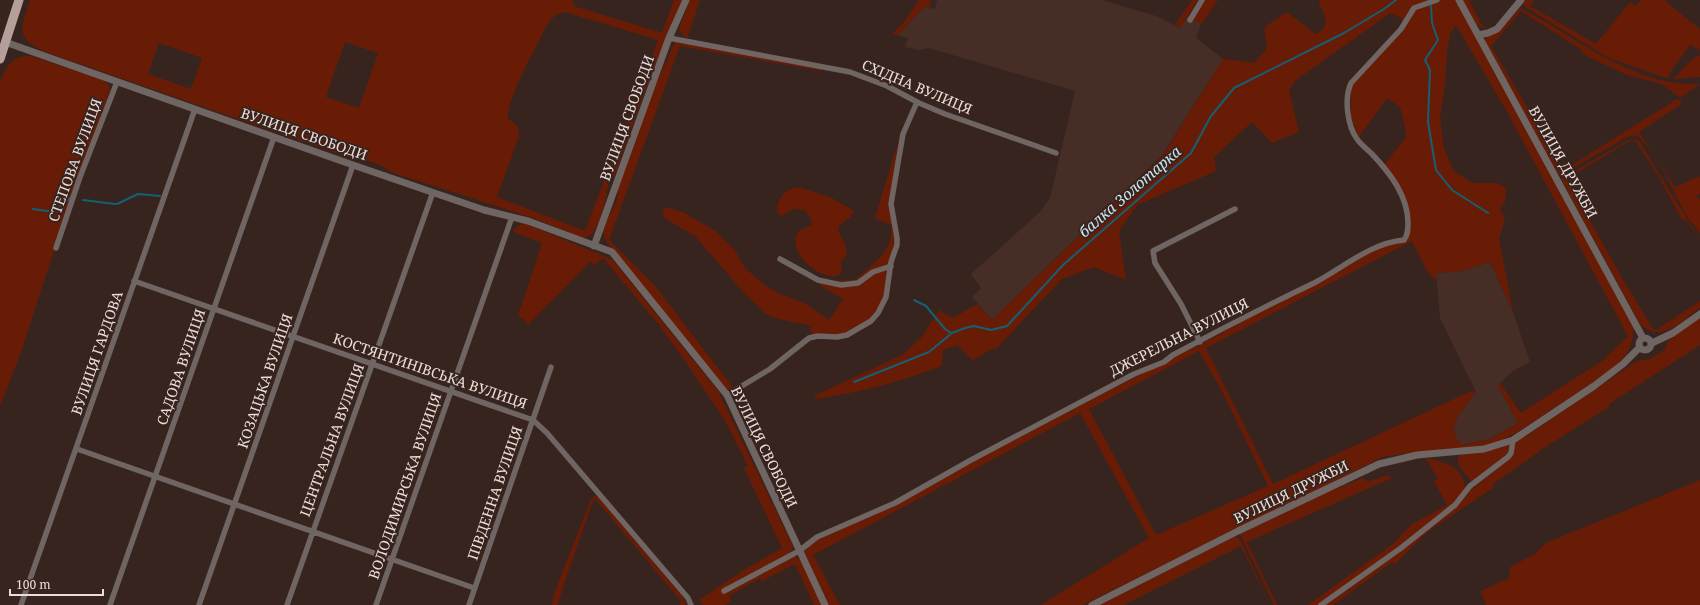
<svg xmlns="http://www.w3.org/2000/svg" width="1700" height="605" viewBox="0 0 1700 605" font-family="'Noto Serif',serif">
<rect width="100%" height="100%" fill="#38241f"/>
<path fill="#462d25" d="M937 0H1102L1156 16 1180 28 1188 16 1201 24 1196 38 1223 59 1163 154 992 320 972 297 981 288 971 274 1040 212 1050 198 1075 91 929 48 918 50 905 47 908 38 898 35 924 7 935 9Z
M1490 262 1513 312 1530 362 1513 371 1498 385 1518 423 1490 439 1460 445 1453 431 1458 416 1476 392 1440 318 1436 273 1462 271Z"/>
<path fill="#681c05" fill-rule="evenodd" d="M30 0H573L574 6 662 33 674 0H683L679 11H677L644 93 615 175 611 177 606 192 607 195C603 208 599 236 583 238L536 219 391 172C382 164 369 160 356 160L46 52C14 38 21 29 30 0ZM565 12 658 40C635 104 609 167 585 231L497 197 519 136 518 126 508 119C506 100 540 39 550 20L556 15ZM345 42 378 53 359 108 326 97ZM159 43 202 58 191 89 148 74Z
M690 0H700L687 39 682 34 679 29Z
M919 0H930V8L924 7 898 35 892 34 904 22Z
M1192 0H1198L1180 28 1175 25Z
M1205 0H1218L1201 24 1193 20Z
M1320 0H1430L1415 5 1402 26 1403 19 1395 15 1389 14 1296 80 1289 90 1299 132 1272 143 1252 122 1214 157 1216 171 1137 205 1119 231 1126 280 1094 267 1062 279 997 348C988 349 981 357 972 360L957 345 943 350 942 366C900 382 860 392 816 399L814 396 902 355 921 338 939 310 953 318 977 304 992 320 1163 155 1223 59 1254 63C1257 58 1262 56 1265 51 1270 42 1262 35 1266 26L1287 12 1315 34C1330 27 1327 16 1319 5Z
M1443 0H1456L1633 325C1634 345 1627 357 1612 370L1518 432C1508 437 1498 442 1487 445 1453 452 1417 450 1383 457L1082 605H1041L1149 538 1080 413 813 555 840 605H829L804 552 803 549 812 542 893 507 951 473 1175 356 1196 347 1355 259 1380 247 1404 241 1409 214 1408 205 1384 165 1406 137 1405 126 1400 107 1387 98 1359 137 1351 117V86L1416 9ZM1456 25 1506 110 1628 336 1602 361 1521 413 1500 383 1498 385 1518 423 1490 439 1461 445 1453 431 1458 416 1476 392H1469L1273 484 1206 348 1412 241 1427 271 1437 282 1436 273 1462 271 1490 262 1513 312 1499 239 1505 219 1500 208 1505 202 1506 188 1498 183H1472L1453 170 1444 148 1440 118 1445 85 1447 52 1450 34ZM1199 351 1222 391 1268 486 1156 535 1089 409Z
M1463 0H1469L1482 26 1488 28C1474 31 1468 9 1463 0Z
M1526 0H1534L1530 6 1596 44 1630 2 1636 6 1640 0H1664L1700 29V50L1690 45 1669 74V77L1666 78 1609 58 1527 8 1523 4Z
M1520 8C1577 37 1632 87 1700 84L1680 98 1662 84 1627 75 1585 55 1579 48 1521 11 1491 46 1564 170 1677 99 1681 100 1680 105 1639 132 1674 186H1679L1698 176 1700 178V193L1697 196 1700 200V233C1695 226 1688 219 1684 211 1672 189 1656 150 1636 135L1627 137 1559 176 1485 42 1486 37 1500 30Z
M676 40 702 47 821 68 822 71 680 46 609 240 655 286 731 385 733 388 727 392 607 243C595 222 622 208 617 191L654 88Z
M1700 55V77L1673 79C1684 69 1686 62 1700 55Z
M31 56 102 80 108 84 110 90 71 198 20 355 0 406V82C6 65 13 56 31 56Z
M1630 139 1639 141 1700 240 1685 219 1682 220 1658 175 1636 142 1631 140 1567 179 1622 278 1653 329 1656 330 1700 301V308C1682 321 1661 344 1640 324L1561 179Z
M898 142 890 200 895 240 882 302C874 318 856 333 838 335 830 336 821 334 812 334L810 328 812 326 775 318 766 314 745 294 695 236 666 219 663 215 664 207 683 212 715 231 735 250 744 267 763 284 778 293 806 304 829 320 843 299 820 285V278L831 281 855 280C871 266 896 249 891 225L875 218Z
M798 187 832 198 854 211C852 220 841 220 838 229 841 240 854 253 841 261L842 271 839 275C823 282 790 255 796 237 799 226 807 230 812 224L810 217 804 210 793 209 782 216 777 213C776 199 785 189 798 187Z
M526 224 613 260 718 391 793 546 792 551 785 556 727 593 794 555 802 562 822 605H814L795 564 762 581 760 578 729 596 731 601 725 605H703L699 600 744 570 782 548 744 468 748 466 726 422 683 358 659 325 603 258 595 265 590 262 528 325 523 318 518 316 542 243 514 232 513 230 519 225Z
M1700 317V345L1609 404V407L1547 446 1493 484 1494 487 1426 533 1395 564 1392 562 1333 605H1325L1344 593 1379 566 1510 458C1514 447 1515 439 1528 435L1637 361 1650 359 1665 350 1667 342Z
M1510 445 1506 456 1472 482 1458 465V457L1460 455 1481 452Z
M1426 458C1444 462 1463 466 1465 488L1453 504 1397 549 1317 605H1308L1393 544 1411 525 1447 505 1434 481 1438 479Z
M1384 476H1390L1392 478 1247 542 1277 605H1274L1240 534 1323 494 1363 478 1368 482Z
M1700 480V605H1486L1480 591 1509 578 1510 567 1535 554 1546 543Z
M595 496 598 497 682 596 686 605H680L681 601 596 500 593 501 565 581 558 605H552L554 594 591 499Z
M1235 536 1240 539 1270 605 1241 546 1124 605H1096Z"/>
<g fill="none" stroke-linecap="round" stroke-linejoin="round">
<path stroke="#146076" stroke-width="2" d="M1431 6 1432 23 1438 40 1425 60 1430 70 1428 122 1436 170 1452 190 1488 213
M83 200 115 204
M117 204 138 194 160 196
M33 209 54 212 71 197
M914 300 926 306 945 329 951 333
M854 382 929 352 952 333 965 328 974 326 991 330 1007 326 1063 265 1191 153 1211 116 1234 88 1344 33 1384 9 1396 0"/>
<path stroke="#6f6562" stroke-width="5.5" d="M1190 20 1202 0
M669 38 850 72 887 86 919 103 945 114 1056 153
M56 248 80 177 117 82
M780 259 818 280 841 285 858 283 873 272 891 266
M134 281 533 420 547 433 688 598 691 605
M1200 342 1181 304 1155 263 1153 251 1235 209
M727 395 770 369 809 338 818 336 837 337 847 335 871 321 878 313 886 297 891 262 897 245V238L891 204 899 157 903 134 917 102
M77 449 474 588
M724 591 799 551 817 537 895 503 971 460 1134 374 1164 362 1173 355C1219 330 1266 306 1314 283 1343 268 1370 243 1404 240 1408 235 1408 229 1408 223 1408 196 1390 173 1372 154 1367 149 1361 145 1357 139 1347 125 1344 98 1351 83L1401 29 1414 8 1437 0
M21 605 195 109
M110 605 274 137
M199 605 353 165
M287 605 433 192
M376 605 512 217
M469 605 551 367
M1321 605 1401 548 1455 505 1470 486 1508 457 1511 453 1513 440"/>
<path stroke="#6f6562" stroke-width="7" d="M1459 0 1643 338
M1478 35 1488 33 1497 29 1521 0
M5 42 353 165 484 210 528 221 612 252 727 395 825 605
M594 246 669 38 686 0
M1639 344a6 6 0 1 1 12 0a6 6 0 1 1-12 0Z
M1652 343 1673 333 1700 314
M1092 605 1238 531 1379 464 1417 455 1484 449 1513 440 1594 386 1623 364 1640 347"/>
<path stroke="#b59f99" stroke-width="9" d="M0 59 19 0"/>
</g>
<g text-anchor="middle" stroke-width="4" stroke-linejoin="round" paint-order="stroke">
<g font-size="14" fill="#ebddd9" stroke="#38241f">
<text transform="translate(917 87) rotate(23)" y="5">СХІДНА ВУЛИЦЯ</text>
<text transform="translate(627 118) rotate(-70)" y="5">ВУЛИЦЯ СВОБОДИ</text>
<text transform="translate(304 134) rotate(19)" y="5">ВУЛИЦЯ СВОБОДИ</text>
<text transform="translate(75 160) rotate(-70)" y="5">СТЕПОВА ВУЛИЦЯ</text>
<text transform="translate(1563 162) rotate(61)" y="5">ВУЛИЦЯ ДРУЖБИ</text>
<text transform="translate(1179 337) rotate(-27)" y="5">ДЖЕРЕЛЬНА ВУЛИЦЯ</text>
<text transform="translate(97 353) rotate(-71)" y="5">ВУЛИЦЯ ГАРДОВА</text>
<text transform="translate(181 367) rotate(-71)" y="5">САДОВА ВУЛИЦЯ</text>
<text transform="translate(430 371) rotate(19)" y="5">КОСТЯНТИНІВСЬКА ВУЛИЦЯ</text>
<text transform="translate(265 381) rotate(-71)" y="5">КОЗАЦЬКА ВУЛИЦЯ</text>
<text transform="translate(332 440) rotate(-70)" y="5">ЦЕНТРАЛЬНА ВУЛИЦЯ</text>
<text transform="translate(764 447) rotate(64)" y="5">ВУЛИЦЯ СВОБОДИ</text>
<text transform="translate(405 486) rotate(-71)" y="5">ВОЛОДИМИРСЬКА ВУЛИЦЯ</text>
<text transform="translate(1291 492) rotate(-26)" y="5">ВУЛИЦЯ ДРУЖБИ</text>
<text transform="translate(495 493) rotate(-71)" y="5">ПІВДЕННА ВУЛИЦЯ</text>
</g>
<g font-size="15" font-style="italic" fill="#cce8f2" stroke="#38241f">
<text transform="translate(1130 192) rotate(-41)" y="5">балка Золотарка</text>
</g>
</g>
<path d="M10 589v6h93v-6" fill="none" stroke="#ebddd9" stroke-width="2"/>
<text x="16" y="589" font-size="12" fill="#ebddd9" stroke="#38241f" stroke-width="3" paint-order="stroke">100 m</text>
</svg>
